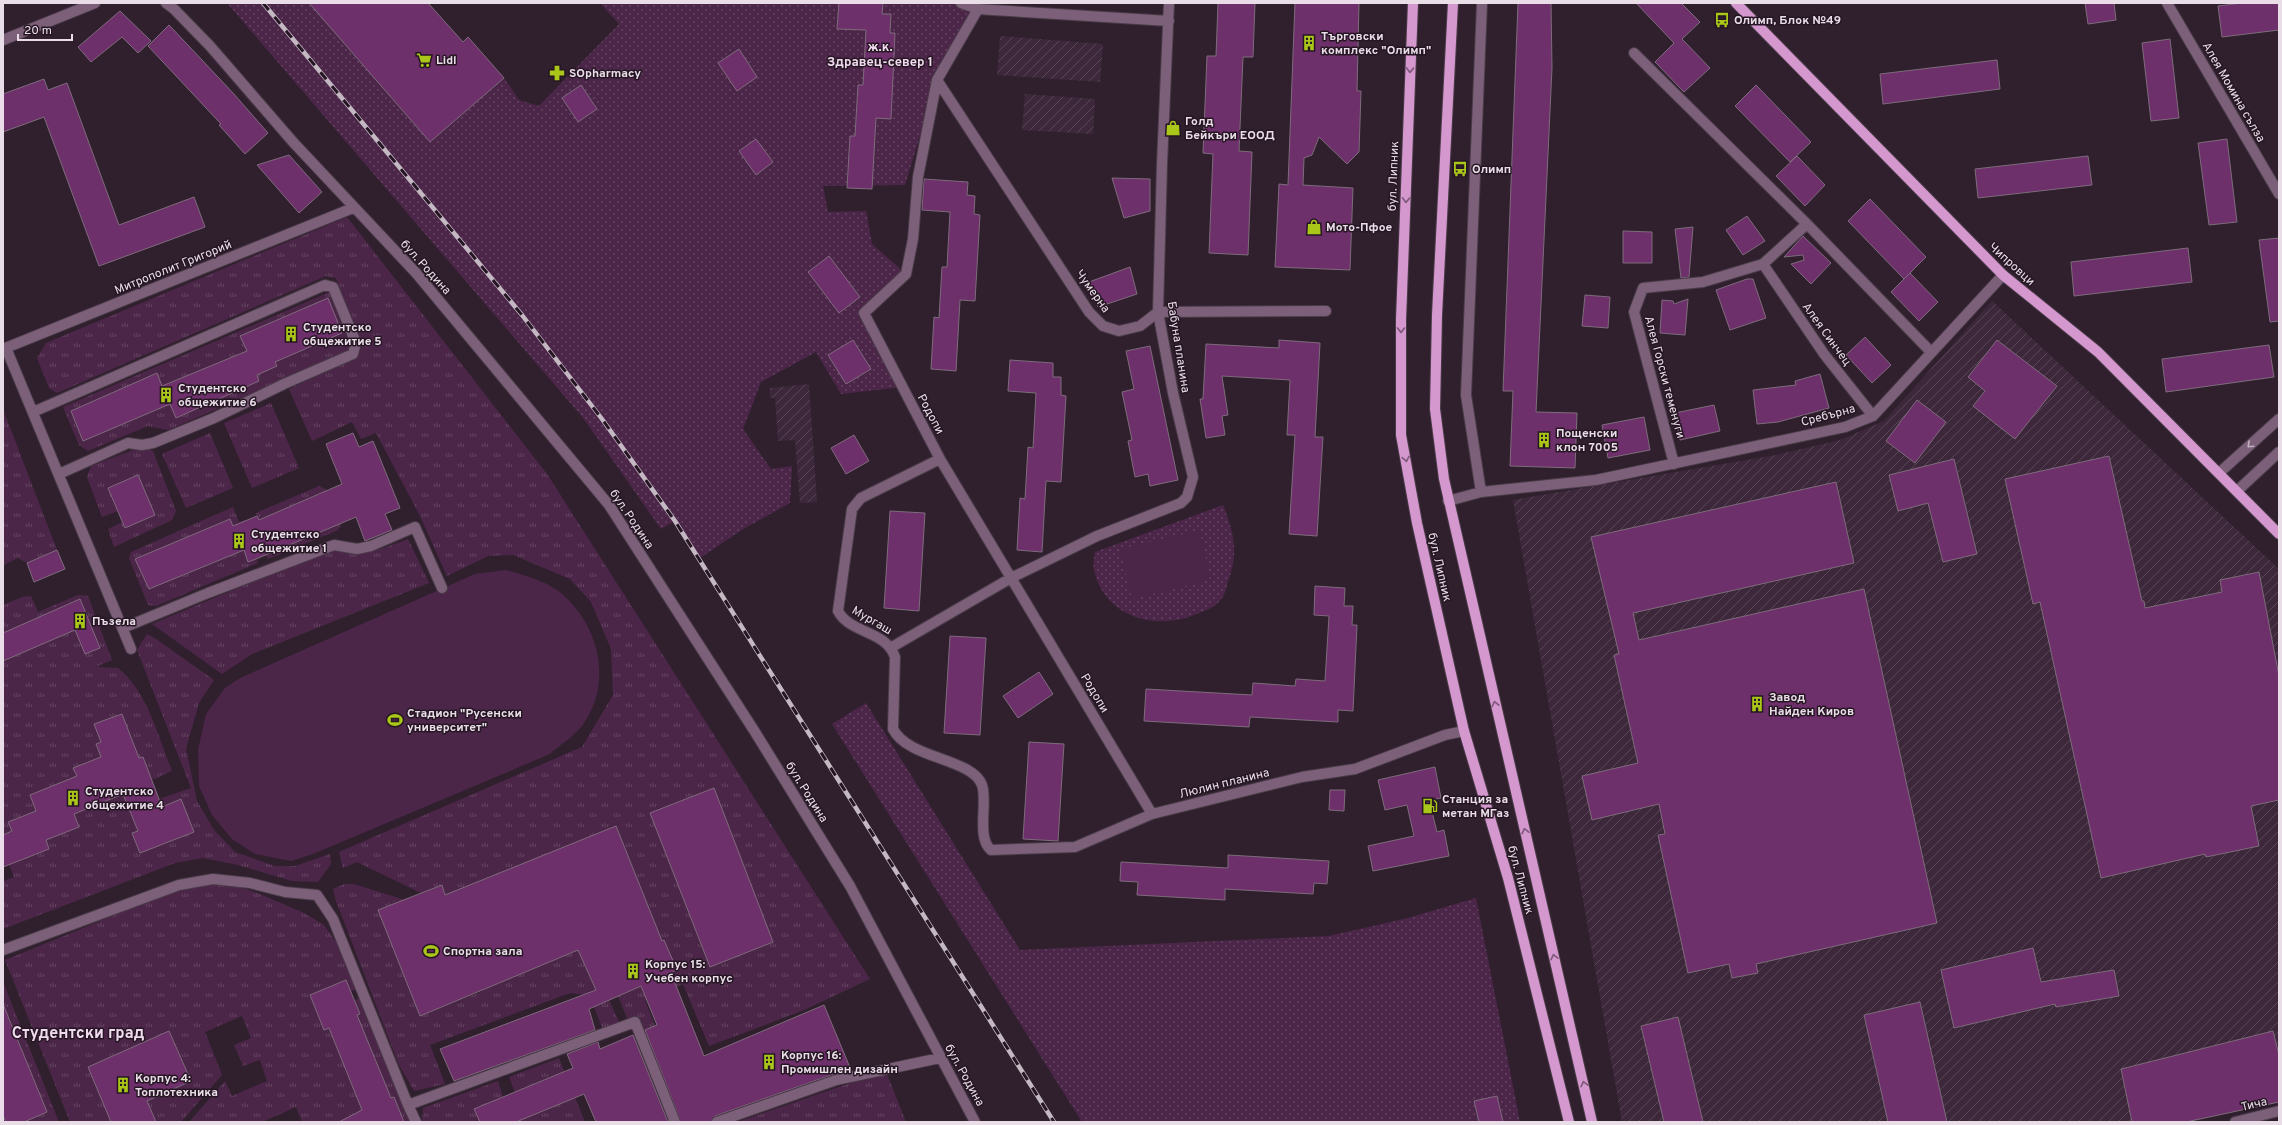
<svg xmlns="http://www.w3.org/2000/svg" width="2282" height="1125" viewBox="0 0 2282 1125" font-family="Overpass,sans-serif">
<defs>
<pattern id="industrial-furrows" width="10" height="10" patternUnits="userSpaceOnUse"><rect width="10" height="10" fill="#3d283b"/><path d="M-1 1l2-2M0 10L10 0M9 11l2-2" fill="none" stroke="#594757"/></pattern>
<pattern id="grass-dots" width="8" height="8" patternUnits="userSpaceOnUse"><rect width="8" height="8" fill="#4c2649"/><path d="M2 2h.1M6 6h.1" fill="none" stroke="#664563" stroke-width="1.8" stroke-linecap="round"/></pattern>
<pattern id="park-tufts" width="24" height="20" patternUnits="userSpaceOnUse"><rect width="24" height="20" fill="#4c2649"/><path d="M3 7l-1-3M5 7V3M7 7l1-3M15 17l-1-3M17 17v-4M19 17l1-3" fill="none" stroke="#664563"/></pattern>
</defs>
<rect width="100%" height="100%" fill="#30202e"/>
<path fill="url(#industrial-furrows)" d="M1000 36 1103 44 1100 82 997 75Z
M1025 94 1095 99 1093 134 1022 130Z
M1992 301 2279 569V1102L2186 1122H1622L1513 500 1776 455 1840 440 1884 421Z
M809 384 817 502 800 503 795 440 778 441 775 398H770V388Z"/>
<path fill="url(#grass-dots)" d="M227 3H309L430 142 504 78 519 100 539 106 619 24 600 3H976L937 80 905 185 823 186 828 212 866 211 872 244 906 274 864 313 902 387 841 394 816 352 761 382 743 429 771 469 792 466 790 503 743 529 700 558 675 521 661 529 584 419Z
M1223 505C1234 533 1239 552 1228 581 1227 586 1225 594 1222 598 1215 608 1204 611 1194 615 1154 631 1104 616 1094 570 1093 565 1094 558 1095 552Z
M866 703 1020 950 1329 936 1408 918 1476 898 1520 1122H1082L832 724Z"/>
<path fill="url(#park-tufts)" fill-rule="evenodd" d="M347 217 547 474 870 979 804 1010 709 1046 683 984 645 1000 680 1091 669 1095 638 1020 629 1023 618 996 677 970 664 940 588 973 601 1003 609 1000 620 1024 603 1030 595 1009 586 995 570 993 430 1045 445 1084 414 1091 399 1065 336 901 333 889 344 884H354L405 900 420 1016 483 991 442 885 421 893 357 862 343 868 339 852 582 747 613 695 611 649 591 602 570 579 513 555 488 556 447 576 419 514 376 433 361 439 352 422 312 441 289 389 358 357 362 345 336 278 326 276 57 393 49 388 37 358 46 343ZM650 813 773 942 709 966ZM616 826 653 920 502 981Z
M332 291 353 344 350 352 168 430 148 426 88 451 79 445 63 407Z
M271 403 299 468 252 488 224 423Z
M3 409 57 550 27 563 18 558 3 565Z
M210 433 233 488 186 508 162 454Z
M141 447 153 451 176 511 172 520 114 547 108 529 122 522 125 528 155 515 138 475 108 488 118 511 102 517 87 477 91 466Z
M319 486 326 489 341 524 338 530 268 559 266 555 332 527 319 494 259 520 256 513Z
M233 507 239 522 246 520 248 525 235 531 229 519 135 559 149 589 244 550 248 562 256 559 258 563 156 606 148 605 129 558 131 552Z
M408 539 429 583 252 654 222 674 152 624 329 550C364 557 376 551 408 539Z
M78 595 88 596 112 660 96 667 118 668C148 692 158 737 172 771L152 780 143 757 128 763 134 744 122 714 94 724 101 742 96 744 101 757 74 768 80 784 66 781 30 795 36 811 8 822 12 831 3 835V605L22 597 31 596 38 612Z
M147 634 153 637 214 680 199 703 186 749 197 801 214 830 235 852 275 866H295L330 854 331 864 318 882 292 881 238 865 203 858 175 863 3 929V881L14 877 9 864 49 849 46 840 79 827 74 814 117 797 116 793 122 791 138 831 132 833 140 853 194 832 181 799 162 807 159 799 191 788 137 650Z
M209 882 235 885 260 894 304 913 324 925 339 946 359 989 351 991 346 980 310 995 324 1030 329 1028 362 1110V1122H302L296 1107 262 1122H189L225 1081 232 1096 267 1081 260 1060 243 1066 234 1045 251 1038 242 1016 205 1032 222 1075 181 1122H156L147 1101 155 1097 143 1070 111 1122H70L5 960 181 888ZM169 1031 191 1080V1081L136 1046Z
M3 982 59 1122H24L47 1112 3 1058 22 1049 9 1016 3 1019Z
M364 996 415 1122H404L391 1098 357 1015 360 1014 355 1000Z
M559 1058 585 1122H516L561 1103 515 1092 509 1077Z
M887 1074 906 1122H737L874 1075Z
M498 1081 503 1097 475 1109 480 1122H422L423 1108Z"/>
<path fill="#4c2649" d="M1200 530 1210 580 1132 599 1120 549Z
M506 570C523 575 549 582 562 594 600 627 613 683 582 726 574 736 560 745 550 754L313 854 291 861 255 854 232 839 212 815 199 786 198 750 206 714 225 688 240 678 475 574Z"/>
<path fill="#6e306a" stroke="#7e6b7c" d="M309 3H428L463 42 468 37 504 78 430 142Z
M839 3H883L882 14H891L890 33H895L891 119 876 118 872 189 847 188 850 136H855L858 85H863L866 30 837 29Z
M1218 3H1255L1253 57H1243L1239 151 1252 152 1248 255 1209 253 1213 154 1203 153 1207 56H1216Z
M1295 3H1359L1357 91H1361L1359 152 1347 164 1319 137 1312 155 1304 158 1303 185 1353 188 1350 270 1275 267 1279 184 1288 185Z
M1518 3H1551L1552 68 1536 412 1577 413 1575 468 1510 466 1513 391H1503Z
M1636 3H1681L1700 22 1682 39 1710 68 1684 92 1655 62 1674 43Z
M2085 3H2114L2116 20 2088 24Z
M2242 3H2279V30L2222 37 2218 6Z
M120 11 151 41 138 53 122 37 91 62 78 47Z
M169 25 233 93 268 133 245 154 219 125 221 124 148 46Z
M2170 39 2179 118 2151 121 2142 43Z
M739 49 757 77 737 91 718 63Z
M1997 60 2000 89 1883 104 1880 74Z
M44 79 48 90 67 83 119 225 194 197 205 227 99 266 44 117 3 132V94Z
M581 85 597 109 578 122 562 98Z
M1756 85 1811 142 1790 162 1735 106Z
M756 139 773 162 756 175 739 151Z
M2227 139 2237 222 2209 225 2198 143Z
M289 155 322 192 299 213 257 165Z
M1797 156 1825 185 1805 206 1776 176Z
M2088 156 2092 185 1978 198 1975 169Z
M1112 178 1150 179V211L1124 218Z
M924 179 968 182 967 195 975 196 974 214 980 215 975 301 960 300 956 371 931 369 934 317 939 318 942 267H947L950 212 922 210Z
M1870 199 1926 257 1904 279 1848 221Z
M1747 216 1765 241 1743 255 1726 230Z
M1693 227 1689 277 1681 278 1675 229Z
M1623 231 1652 232V263H1623Z
M1803 236 1831 263 1811 284 1791 264 1804 260 1803 255 1784 257Z
M2279 238V321L2270 322 2259 240Z
M2188 248 2192 282 2074 296 2071 262Z
M829 256 860 297 839 313 808 272Z
M1130 267 1137 294 1098 307 1089 282Z
M1910 273 1938 302 1919 321 1891 292Z
M1747 279H1753L1766 318 1730 330 1716 290Z
M1585 295 1610 297 1608 328 1582 326Z
M328 298 342 333 275 362 277 366 257 375 259 381 176 418 170 404 83 441 71 411 157 373 162 386 247 351 240 336Z
M1688 299 1685 335 1660 333 1662 300 1673 301 1674 304Z
M1865 337 1891 365 1872 383 1846 355Z
M853 340 871 369 846 384 828 355Z
M1279 340 1320 343 1315 437H1323L1317 536 1289 534 1295 435H1287L1290 380 1222 376 1228 415 1222 416 1225 435 1206 438 1200 399H1203L1206 344 1279 348Z
M1997 340 2057 386 2015 439 1973 406 1985 391 1968 377Z
M2269 345 2274 377 2166 392 2162 359Z
M1150 346 1178 480 1150 486 1148 474 1135 477 1128 441 1132 440 1122 392 1134 389 1126 351Z
M1010 360 1053 363V377H1061V395L1066 396 1061 482 1046 481 1042 552 1017 550 1020 498 1025 499 1028 447 1033 448 1036 393 1008 391Z
M1820 374 1829 408 1778 422 1757 424 1753 390 1796 385 1795 381Z
M1917 400 1946 422 1915 463 1886 441Z
M1714 405 1720 431 1680 440 1675 413Z
M1644 417 1650 450 1608 458 1602 425Z
M353 433 359 447 373 441 400 508 385 514 392 530 365 541 356 517 256 559 248 562 244 550 149 589 135 559 230 519 233 526 257 516 259 520 342 484 326 444Z
M854 435 869 461 846 474 831 448Z
M2109 456 2142 601H2144L2145 608 2222 592 2220 580 2259 572 2279 676V800L2251 806 2259 846 2206 857 2205 854 2101 878 2040 602 2033 604 2005 479Z
M1954 459 1977 554 1943 562 1928 503 1898 511 1889 475Z
M138 475 155 515 125 528 108 488Z
M1836 482 1854 563 1633 613 1639 640 1864 589 1937 923 1756 964 1758 973 1732 978 1729 964 1688 973 1658 835 1665 834 1659 804 1592 820 1582 776 1638 763 1614 655 1619 654 1591 537Z
M890 511 925 513 919 611 884 608Z
M57 550 65 569 34 582 27 563Z
M1315 586 1345 588 1344 606H1353L1352 625H1357L1353 711 1338 710V722L1250 717 1249 727 1144 721 1146 689 1252 695 1253 683 1295 686 1296 679 1325 681 1329 616 1314 615Z
M80 599 100 648 85 654 75 630 3 661V633Z
M950 636 986 638 980 735 944 733Z
M1039 672 1053 694 1018 718 1003 696Z
M122 714 139 758 143 757 162 807 181 799 194 832 140 853 132 833 138 831 123 794 74 814 79 827 46 840 49 849 3 867V835L12 831 8 822 36 811 30 795 77 776 73 768 101 757 96 744 101 742 94 724Z
M1029 742 1064 744 1058 841 1023 839Z
M1435 767 1441 798 1429 800 1437 832 1444 830 1449 856 1373 871 1368 846 1414 836 1407 805 1385 810 1378 780Z
M714 788 773 942 710 967 650 813Z
M1330 790H1345L1344 811 1329 810Z
M616 826 662 941 664 940 677 970 671 973 704 1056 824 1005 851 1070 834 1074 715 1116 710 1122H681L645 1030 657 1025 641 986 589 1009 595 1030 454 1081 440 1049 596 990 578 950 420 1016 378 910 442 885 445 895Z
M1228 855 1329 861 1327 884 1314 883 1313 894 1225 889V900L1137 895 1138 882 1120 881 1121 862 1228 868Z
M2033 948 2041 982 2114 970 2119 996 2056 1007 2055 1004 1954 1028 1941 970Z
M346 980 360 1014 357 1015 391 1098 394 1097 404 1122H339L362 1110 329 1028 324 1030 310 995Z
M1920 1002 1947 1122H1888L1864 1015Z
M3 1004 47 1112 24 1122H6L3 1116Z
M1678 1017 1703 1122H1664L1641 1026Z
M169 1031 191 1081 147 1101 156 1122H111L88 1067Z
M2273 1031 2279 1055V1102L2186 1122H2132L2121 1069Z
M633 1035 668 1122H596L584 1094 516 1122H480L474 1109 573 1068 567 1054 598 1042 600 1049Z
M1497 1096 1503 1122H1479L1474 1101Z"/>
<g fill="none" stroke-linecap="round" stroke-linejoin="round">
<g stroke="#4a3b48" stroke-width="12">
<path id="minor" d="M166 3 174 9 210 46 293 142 416 273 609 505 755 732 850 886 975 1122
M961 3 978 9 993 10 1169 21
M2167 3 2279 194
M978 9 937 80 918 177 913 239 906 274 864 313 940 459 1152 814
M3 40 95 3
M1634 53 1807 224 1931 352
M937 80 1089 312 1103 326 1119 331 1140 326 1158 312 1326 311
M1763 264 1824 354 1873 416
M6 348 131 649
M3 349 353 208
M33 412 325 285 333 287 356 343 353 354 284 384 214 418 153 443 142 445 128 443 59 474
M940 459 861 498 852 509 838 611C850 634 886 630 895 657L893 729C908 759 972 758 982 785 988 801 976 838 991 850L1075 847 1152 814 1302 777 1355 769 1445 735 1464 731
M1674 464 1634 312 1643 288 1703 282 1763 264 1807 224
M2219 473 2279 419
M2237 491 2279 452
M1481 492 1466 395 1482 3
M1448 501 1481 492 1596 480 1845 427 1873 416 2003 275
M123 628 208 593 334 545 357 549 371 546 415 527 442 588
M892 647 1011 578 1097 536 1181 503 1187 497 1193 477 1173 393 1158 312 1162 164 1169 3
M3 950 179 885 213 879 250 883 285 892 317 895 333 919 408 1105
M416 1122 408 1105 635 1022 675 1122
M717 1122 836 1080 940 1058
M2235 1122 2279 1111"/>
</g>
<g stroke="#4a3b48" stroke-width="12">
<path id="major" d="M1413 3 1401 320V435L1417 523 1464 731 1508 878 1569 1122
M1453 3 1437 315 1435 409 1444 479 1592 1122
M1736 3 2003 275 2098 352 2279 534"/>
</g>
<use href="#minor" stroke="#7c6079" stroke-width="10"/>
<use href="#major" stroke="#d498ce" stroke-width="10"/>
<g stroke="#c4b8c3" stroke-width="4.5">
<path id="rail" d="M263 3 522 315 602 419 675 521 1054 1122"/>
</g>
<use href="#rail" stroke="#261624" stroke-width="3" stroke-dasharray="9" stroke-linecap="butt"/>
</g>
<defs><path id="oneway-chevron" d="M-2-3.5L2.5 0L-2 3.5" fill="none" stroke-width="1.6" stroke-linecap="round" stroke-linejoin="round"/></defs>
<g stroke="#7d5779">
<use href="#oneway-chevron" transform="translate(1410 70) rotate(92)"/>
<use href="#oneway-chevron" transform="translate(1406 200) rotate(92)"/>
<use href="#oneway-chevron" transform="translate(1401 330) rotate(90)"/>
<use href="#oneway-chevron" transform="translate(1406 459) rotate(79)"/>
<use href="#oneway-chevron" transform="translate(1495 704) rotate(-103)"/>
<use href="#oneway-chevron" transform="translate(1525 831) rotate(-103)"/>
<use href="#oneway-chevron" transform="translate(1554 957) rotate(-103)"/>
<use href="#oneway-chevron" transform="translate(1584 1084) rotate(-103)"/>
</g>
<use stroke="#c3b2c1" href="#oneway-chevron" transform="translate(2250 445) rotate(137)"/>
<defs>
<g id="bus-bare" transform="scale(1.2)"><path d="M-5-6H5V4H4V6H2V4H-2V6H-4V4H-5ZM-3.5-4V0h7V-4ZM-3.5 1.2v1.5H-2V1.2ZM2 1.2v1.5H3.5V1.2Z" fill="#aac719" stroke="#261624" stroke-width="2.5" paint-order="stroke"/></g>
<g id="building-bare" transform="scale(1.2)"><path d="M-4-6H4V6H1V3H-1V6H-4ZM-2.5-4.3h1.7v1.8h-1.7ZM.8-4.3h1.7v1.8H.8ZM-2.5-1h1.7V.8h-1.7ZM.8-1h1.7V.8H.8Z" fill="#aac719" stroke="#261624" stroke-width="2.5" paint-order="stroke"/></g>
<g id="supermarket-bare" transform="scale(1.2)"><path d="M-6-5.5h2.5l.6 2H6L4.5 2H-2.5L-4.4-4H-6ZM-1.5 3.2a1.3 1.3 0 1 0 .1 0ZM3 3.2a1.3 1.3 0 1 0 .1 0Z" fill="#aac719" stroke="#261624" stroke-width="2.5" paint-order="stroke"/></g>
<g id="pharmacy-bare" transform="scale(1.2)"><path d="M-2-6h4v4h4v4h-4v4h-4v-4h-4v-4h4Z" fill="#aac719" stroke="#261624" stroke-width="2.5" paint-order="stroke"/></g>
<g id="shop-bare" transform="scale(1.2)"><path d="M-5-2.5h2.3a2.7 3.5 0 0 1 5.4 0H5L5.5 6h-11ZM-1.5-2.5h3a1.5 2.3 0 0 0-3 0Z" fill="#aac719" stroke="#261624" stroke-width="2.5" paint-order="stroke"/></g>
<g id="stadium-bare" transform="scale(1.2)"><path d="M0-5a6.5 5 0 1 0 0 10a6.5 5 0 1 0 0-10ZM-3.5-1.8h7v3.6h-7Z" fill="#aac719" stroke="#261624" stroke-width="2.5" paint-order="stroke"/></g>
<g id="fuel-bare" transform="scale(1.2)"><path d="M-5.5-6h7V0h2V4h1.3V-2.5L3-4.5l.8-.8L6-3V5H2.5V1h-1V6h-7ZM-4.2-4.7v3.2H.2V-4.7Z" fill="#aac719" stroke="#261624" stroke-width="2.5" paint-order="stroke"/></g>
</defs>
<g fill-rule="evenodd">
<use href="#bus-bare" x="1722" y="20"/>
<use href="#building-bare" x="1309" y="43"/>
<use href="#supermarket-bare" x="424" y="60"/>
<use href="#pharmacy-bare" x="557" y="73"/>
<use href="#shop-bare" x="1173" y="128"/>
<use href="#bus-bare" x="1460" y="169"/>
<use href="#shop-bare" x="1314" y="227"/>
<use href="#building-bare" x="291" y="334"/>
<use href="#building-bare" x="166" y="395"/>
<use href="#building-bare" x="1544" y="440"/>
<use href="#building-bare" x="239" y="541"/>
<use href="#building-bare" x="80" y="621"/>
<use href="#building-bare" x="1757" y="704"/>
<use href="#stadium-bare" x="395" y="720"/>
<use href="#building-bare" x="73" y="798"/>
<use href="#fuel-bare" x="1430" y="806"/>
<use href="#stadium-bare" x="431" y="951"/>
<use href="#building-bare" x="633" y="971"/>
<use href="#building-bare" x="769" y="1062"/>
<use href="#building-bare" x="123" y="1085"/>
</g>
<g text-anchor="middle" stroke-width="3" stroke-linejoin="round" paint-order="stroke">
<g font-size="12" font-weight="bold" fill="#e9dee8" stroke="#261624" text-anchor="start">
<text x="1734" y="24">Олимп, Блок №49</text>
<text x="1321" y="40">Търговски<tspan x="1321" dy="14">комплекс "Олимп"</tspan></text>
<text x="436" y="64">Lidl</text>
<text x="569" y="77">SOpharmacy</text>
<text x="1185" y="125">Голд<tspan x="1185" dy="14">Бейкъри ЕООД</tspan></text>
<text x="1472" y="173">Олимп</text>
<text x="1326" y="231">Мото-Пфое</text>
<text x="303" y="331">Студентско<tspan x="303" dy="14">общежитие 5</tspan></text>
<text x="178" y="392">Студентско<tspan x="178" dy="14">общежитие 6</tspan></text>
<text x="1556" y="437">Пощенски<tspan x="1556" dy="14">клон 7005</tspan></text>
<text x="251" y="538">Студентско<tspan x="251" dy="14">общежитие 1</tspan></text>
<text x="92" y="625">Пъзела</text>
<text x="1769" y="701">Завод<tspan x="1769" dy="14">Найден Киров</tspan></text>
<text x="407" y="717">Стадион "Русенски<tspan x="407" dy="14">университет"</tspan></text>
<text x="85" y="795">Студентско<tspan x="85" dy="14">общежитие 4</tspan></text>
<text x="1442" y="803">Станция за<tspan x="1442" dy="14">метан МГаз</tspan></text>
<text x="443" y="955">Спортна зала</text>
<text x="645" y="968">Корпус 15:<tspan x="645" dy="14">Учебен корпус</tspan></text>
<text x="781" y="1059">Корпус 16:<tspan x="781" dy="14">Промишлен дизайн</tspan></text>
<text x="135" y="1082">Корпус 4:<tspan x="135" dy="14">Топлотехника</tspan></text>
</g>
<g font-size="12" fill="#e9dee8" stroke="#261624">
<text transform="translate(2234 92) rotate(60)" y="4">Алея Момина сълза</text>
<text transform="translate(1393 176) rotate(-88)" y="4">бул. Липник</text>
<text transform="translate(2012 264) rotate(42)" y="4">Чипровци</text>
<text transform="translate(173 267) rotate(-22)" y="4">Митрополит Григорий</text>
<text transform="translate(426 267) rotate(48)" y="4">бул. Родина</text>
<text transform="translate(1093 291) rotate(54)" y="4">Чумерна</text>
<text transform="translate(1827 334) rotate(54)" y="4">Алея Синчец</text>
<text transform="translate(1179 347) rotate(81)" y="4">Бабуна планина</text>
<text transform="translate(1665 377) rotate(75)" y="4">Алея Горски теменуги</text>
<text transform="translate(931 414) rotate(62)" y="4">Родопи</text>
<text transform="translate(1828 415) rotate(-15)" y="4">Сребърна</text>
<text transform="translate(632 519) rotate(56)" y="4">бул. Родина</text>
<text transform="translate(1440 567) rotate(77)" y="4">бул. Липник</text>
<text transform="translate(872 620) rotate(30)" y="4">Мургаш</text>
<text transform="translate(1095 693) rotate(59)" y="4">Родопи</text>
<text transform="translate(1224 783) rotate(-14)" y="4">Люлин планина</text>
<text transform="translate(807 792) rotate(58)" y="4">бул. Родина</text>
<text transform="translate(1521 880) rotate(75)" y="4">бул. Липник</text>
<text transform="translate(965 1075) rotate(61)" y="4">бул. Родина</text>
<text transform="translate(2254 1104) rotate(-14)" y="4">Тича</text>
</g>
<g font-size="13" font-weight="bold" fill="#f0daed" stroke="#261624">
<text x="880" y="51">ж.к.<tspan x="880" dy="15">Здравец-север 1</tspan></text>
</g>
<g font-size="16" font-weight="bold" fill="#f0daed" stroke="#261624">
<text x="78" y="1038">Студентски град</text>
</g>
</g>
<rect width="2282" height="1125" fill="none" stroke="#e9dee8" stroke-width="8"/>
<path d="M18 34v6h54v-6" fill="none" stroke="#e9dee8" stroke-width="2"/>
<text x="24" y="34" font-size="12" fill="#e9dee8" stroke="#261624" stroke-width="3" paint-order="stroke">20 m</text>
</svg>
